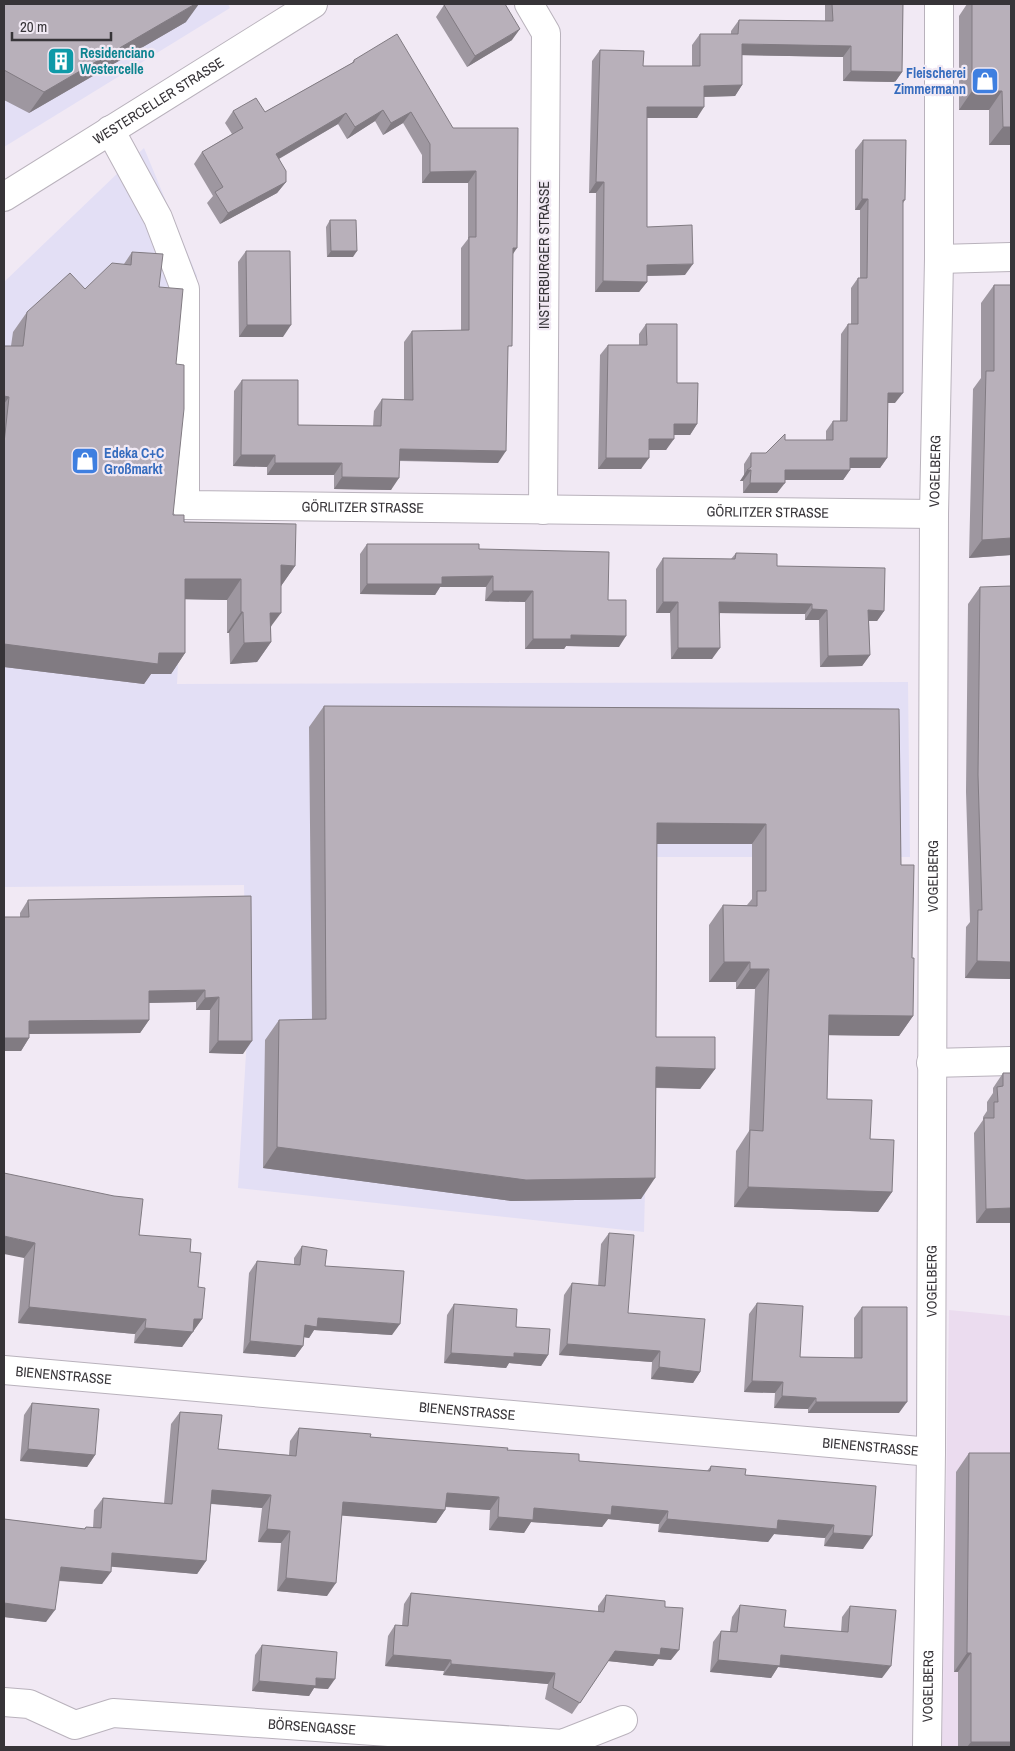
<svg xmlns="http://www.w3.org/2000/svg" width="1015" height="1751" viewBox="0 0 1015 1751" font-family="'Archivo Narrow',sans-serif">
<rect width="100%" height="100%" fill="#f1e9f4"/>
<path fill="#e3dff5" d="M4 4H228L230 8 4 147Z
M144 148 197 276 177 684 908 682 910 857H653L644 1232 238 1188 247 1037 244 885 4 887V282Z"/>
<path fill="#ebdcef" d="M949 1310 1011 1316V1747H942Z"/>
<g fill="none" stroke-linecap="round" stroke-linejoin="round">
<g stroke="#b9b2bc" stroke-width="30">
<g id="minor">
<path d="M529 4 546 33 543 510"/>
<path id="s1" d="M110 130 158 218 185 289V505L934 514"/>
<path d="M939 259 1011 257"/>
<path d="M931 1063 1011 1061"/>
<path id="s2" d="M4 1370 931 1452"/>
<path id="s3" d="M4 1702 29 1704 75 1725 113 1713 562 1744 623 1720"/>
<path id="s4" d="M927 1747 931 1452 934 514 939 259V4"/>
</g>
</g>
<g stroke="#b9b2bc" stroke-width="30">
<g id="tertiary">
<path id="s5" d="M4 197 313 4"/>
</g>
</g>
<use href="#minor" stroke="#fff" stroke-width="28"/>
<use href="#tertiary" stroke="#fff" stroke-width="28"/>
</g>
<path fill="#9e97a0" d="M4 4 186 22 29 113 4 100Z
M825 4H903L902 72 895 82 843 81V57L742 55V85L735 96 704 97 697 118H647V227L685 275 647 276V282L639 292H595L596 193H589L592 61 600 50 643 66H692V45L700 34H731V31L739 20 825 21Z
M967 4H1011V145H989V110H959V16Z
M444 5 512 40 467 67 436 17Z
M354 60 453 128H518L508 351 498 463 399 461 391 490 334 489V475H267V467L233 466 234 391 242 380 298 425 373 426 374 411 382 399 404 400V342L412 331H461V248L468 239V183H422V155L403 123 383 135 375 121 347 139 338 124 279 159 286 182 277 193 220 224 207 203 213 196 194 164 202 152 232 134 225 123 233 111 265 112 352 63Z
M863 140 905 200 903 203 895 403H888L887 458 880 468H850V470L843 480H785L777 493H743V481H740L744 476V464L751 453H766L785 440H826V431L833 421H840L841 334 848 324H851V288L858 278H860V210H855V150Z
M330 220 353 257H327L326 227Z
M246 251 283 337H239L238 262Z
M132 252 159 287 176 364 173 515 184 522 295 566 281 586 271 627V642L257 662 230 664 229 633H227V600L185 599V653L171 674H151L144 684 4 667V346H11L13 332 27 312 85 289 124 264Z
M994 285 1011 555 969 558 973 389 981 378V303Z
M646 324 697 424 690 435H674L666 450H649L641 469H598L600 355 608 345H639V334Z
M367 544 479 549 608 600 619 647 566 646 564 649H525V602L485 601 486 587H440L435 595 360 594V554Z
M736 553 777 566 884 611 877 621H869L870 655 862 666 820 667 819 620H805V614L720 613 712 659H671L670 613H656V569L663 558 731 559Z
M980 587 1011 979 965 978 966 927 970 922 966 792 968 604Z
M324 706 899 709 901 865 912 958 913 1016 899 1036 828 1035 827 1099 870 1139 892 1192 878 1212 734 1207 736 1151 749 1131 755 989H736V982H709V925L723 905H747L752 899V844H657L656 1037 715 1069 700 1089 656 1088 641 1199 511 1201 263 1168 265 1040 279 1020H312L309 727Z
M251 896 243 1054 209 1053 210 1010H196V1002L149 1003V1020L140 1033 29 1034V1038L21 1051H4V917H20V913L28 900Z
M1003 1073 1011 1223H976L974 1133 983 1120V1117L987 1111V1102L993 1093V1088Z
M4 1173 139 1235 190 1252 198 1287 202 1319 182 1347 134 1343 135 1334 18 1323 24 1258Z
M609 1233 628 1313 700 1372 693 1383 651 1379 652 1362 559 1355 564 1295 572 1283 598 1286 601 1244Z
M302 1246 325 1266 392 1335 314 1330 309 1338 304 1337 303 1346 295 1357 243 1353 249 1273 257 1261 294 1264V1258Z
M757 1303 800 1357 854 1358V1318L862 1307 899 1413H808V1409L774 1408 775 1393 744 1392 749 1314Z
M454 1304 516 1327 548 1355 541 1366 509 1363 506 1368 444 1363 447 1315Z
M32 1403 95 1455 87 1467 20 1461 24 1415Z
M180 1412 218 1449 289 1455 290 1441 299 1428 370 1437 507 1450 579 1461 707 1471 711 1466 745 1475 876 1486 863 1549 824 1546 825 1538 774 1534 768 1542 658 1532 659 1524 608 1519 602 1527 531 1522 524 1533 489 1530 490 1510 445 1507V1510L436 1523 342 1515 327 1596 277 1591 281 1543 258 1542 262 1508 211 1504 206 1561 197 1574 111 1566 102 1584 59 1581 46 1622 4 1617V1519L84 1529 86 1527 93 1528 94 1510 103 1498 164 1503 171 1424Z
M969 1453 1011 1747H958V1672H954L956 1472Z
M411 1593 598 1612V1606L606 1595 665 1607 671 1660 658 1659 653 1666 608 1661 572 1714 545 1699 548 1684 443 1675 444 1671 385 1666 388 1636 395 1625 402 1626 404 1604Z
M740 1605 784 1627 841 1632 842 1617 850 1606 882 1678 778 1667 771 1678 710 1672 713 1642 721 1631H730L732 1617Z
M262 1645 328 1689 314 1688 309 1696 252 1691 255 1655Z"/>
<path fill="#817b82" d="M195 4H199L186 22 29 113 44 92Z
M520 29 512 40 467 67 475 56Z
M742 44 851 46 843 57 734 55Z
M851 71 902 72 895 82 843 81Z
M742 85 735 96 697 97 704 86Z
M972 91H1002L989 110H959Z
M647 107H704L697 118H639Z
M383 110 375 121 347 139 355 127Z
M411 112 403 123 383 135 391 123Z
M346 113 338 124 268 165 276 154Z
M1003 127H1011V145H989Z
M476 171 468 183H422L430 172Z
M286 182 277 193 220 224 228 213Z
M596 182H604L596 193H589Z
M862 199H868L860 210H855Z
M513 248H517L509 260Z
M331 251H357L353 257H327Z
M693 264 685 275 639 276 647 265Z
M603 281 647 282 639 292H595Z
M247 325H291L283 337H239Z
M888 393H903L895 403H881Z
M4 396 9 397 4 404Z
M674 424H697L690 435H666Z
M649 439H674L666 450H642Z
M400 449 506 451 498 463 392 460Z
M241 455H275L267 467 233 466Z
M606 458H649L641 469H598Z
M850 458H887L880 468H843Z
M275 463H342L334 475H267Z
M747 470H751L743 481H740Z
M785 470H850L843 480H778Z
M342 477 399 478 391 490 334 489Z
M750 483H785L777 493H743Z
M1011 538V555L969 558 982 540Z
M281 565 295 566 281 586H266Z
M493 576 486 587H440L435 595 360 594 367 584 442 577Z
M185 579H241L227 600 170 599Z
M493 591H533L525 602 485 601Z
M663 602H678L670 613H656Z
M719 602 812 604 805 614 712 613Z
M812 609 827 610 819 620H805Z
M868 610 884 611 877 621H861Z
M241 612H243L229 633H227Z
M270 613H281L266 633Z
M571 635 626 636 619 647 566 646 564 649H525L533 639Z
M271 642 257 662 230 664 244 643Z
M4 644 185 653 171 674H151L144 684 4 667Z
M678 648H720L712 659H671Z
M870 655 862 666 820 667 828 656Z
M657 823 766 824 752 844H642Z
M977 961 1011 962V979L965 978Z
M724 962H750L736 982H709Z
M750 969H769L755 989H736Z
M205 990 196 1002 140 1003 149 991Z
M219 997 210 1010H196L205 998Z
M829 1015 913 1016 899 1036 814 1035Z
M149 1020 140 1033 21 1034 29 1021Z
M4 1038H29L21 1051H4Z
M218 1041H252L243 1054 209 1053Z
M656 1067 715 1069 700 1089 642 1087Z
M277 1147 655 1178 641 1199 511 1201 263 1168Z
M748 1187 892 1192 878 1212 734 1207Z
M1011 1208V1223H976L986 1209Z
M4 1236 35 1243 24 1258 4 1254Z
M29 1307 146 1319 135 1334 18 1323Z
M318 1318 400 1324 392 1335 314 1330 309 1338 297 1336 305 1325Z
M194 1319H202L182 1347 134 1343 145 1328Z
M250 1341 303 1346 295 1357 243 1353Z
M567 1344 660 1351 652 1362 559 1355Z
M451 1353H514L548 1355 541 1366 509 1363 506 1368 444 1363Z
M659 1367 700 1372 693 1383 651 1379Z
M752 1381 783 1382 775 1393 744 1392Z
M782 1396 816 1398 808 1409 774 1408Z
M816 1402H907L899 1413H808Z
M28 1449 95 1455 87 1467 20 1461Z
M212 1490 271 1495 262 1508 203 1503Z
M447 1493 499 1497 490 1510 438 1506Z
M343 1502 445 1510 436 1523 334 1515Z
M612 1506 668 1511 659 1524 608 1519 602 1527 531 1522 524 1533 489 1530 498 1517 534 1508Z
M667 1519 778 1520 834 1525 825 1538 774 1534 768 1542 658 1532Z
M267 1529 290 1531 281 1543 258 1542Z
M833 1533 872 1536 863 1549 824 1546Z
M112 1553 206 1561 197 1574 103 1566Z
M61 1567 111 1572 102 1584 52 1580Z
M286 1578 336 1583 327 1596 277 1591Z
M4 1603 55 1610 46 1622 4 1617Z
M661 1648 679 1650 671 1660 658 1659 653 1666 608 1661 615 1651Z
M967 1653H971L958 1672H954Z
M393 1655 451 1660 444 1671 385 1666Z
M781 1655 891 1666 882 1678 778 1667 771 1678 710 1672 718 1660Z
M451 1664 555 1673 548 1684 443 1675Z
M316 1678 335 1679 328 1689 314 1688 309 1696 252 1691 259 1681Z
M971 1742H1011V1747H967Z"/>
<path fill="#b8b0ba" stroke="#817b82" d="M4 4H195L44 92 4 70Z
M447 4H505L520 29 475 56 444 5Z
M832 4H903L902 72 851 71V46L742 44V85L704 86V107H647V227L692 225 693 264 647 265V282L603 281 604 182H596L600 50 644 51 643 66H700V34H738L739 20 833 21Z
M972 4H1011V127H1003L1002 91H972Z
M397 34 453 128H518L517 248H513L512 346H508L506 451 400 449 399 478 342 477V463H275V455H241L242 380H298V425L381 426 382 399 413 400 412 331 469 330V237H476V171L430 172V144L411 112 391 123 383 110 355 127 346 113 276 154 286 171V182L228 213 215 192 223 187 202 152 243 128 233 111 256 98 265 112 354 62V60Z
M863 140H906L905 200H903V393H888L887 458H850V470H785V483H750L751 470H747L751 467V453H766L785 434V440H833V421H847L848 324H858V278H867L868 199H862Z
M330 220H356L357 251H331Z
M246 251H290L291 325H247Z
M132 252 163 254 159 287 183 289 176 364 184 365V409L173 515H184V522L296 524 295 566 281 565V613H270L271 642 244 643 243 612H241V579H185V653H159L158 664 4 644V443L9 397 4 396V346H23L27 312 70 273 85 289 112 263 131 265Z
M994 285H1011V538L982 540 986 371H994Z
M646 324H677V383H698L697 424H674V439H649V458H606L608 345H647Z
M367 544H479V549L609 552 608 600H626V636L571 635V639H533V591H493V576L442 577V584H367Z
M736 553 777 554V566L885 568 884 611 868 610 870 655 828 656 827 610 812 609V604L719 602 720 648H678V602H663V558L735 559Z
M1011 586V962L977 961 978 910H982L978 775 980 587Z
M324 706 899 709 901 865H914L912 958H914L913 1016 829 1015 827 1099 872 1100 870 1139 894 1140 892 1192 748 1187 750 1130 763 1131 769 969H750V962H724L723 905 757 906V891H766V824L657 823 656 1037H715V1069L656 1067 655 1178 526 1180 277 1147 279 1020 326 1019Z
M251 896 252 1041H218L219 997 205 998V990L149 991V1020L29 1021V1038H4V917H29L28 900Z
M1003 1073H1011V1208L986 1209 984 1118H994V1102H998L997 1087 1003 1086Z
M4 1173 114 1196 143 1199 139 1235 191 1239 190 1252 201 1253 198 1287 205 1288 202 1319H194L193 1332 145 1328 146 1319 29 1307 35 1243 4 1236Z
M609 1233 634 1235 628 1313 705 1319 700 1372 659 1367 660 1351 567 1344 572 1283 605 1286Z
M302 1246 327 1250 325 1266 404 1271 400 1324 318 1318 317 1327 305 1325 303 1346 250 1341 257 1261 300 1265Z
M757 1303 803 1306 800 1357 862 1358V1307H907V1402H816V1398L782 1396 783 1382 752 1381Z
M454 1304 517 1309 516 1327 550 1329 548 1355 514 1353V1357L451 1353Z
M32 1403 99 1409 95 1455 28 1449Z
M180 1412 222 1415 218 1449 296 1456 299 1428 371 1434 370 1437 508 1448 507 1450 579 1454V1461L710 1471 711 1466 746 1469 745 1475 876 1486 872 1536 833 1533 834 1525 778 1520 777 1529 667 1519 668 1511 612 1506 611 1515 534 1508 533 1520 498 1517 499 1497 447 1493 445 1510 343 1502 336 1583 286 1578 290 1531 267 1529 271 1495 212 1490 206 1561 112 1553 111 1572 61 1567 55 1610 4 1603V1519L85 1529 86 1527 101 1528 103 1498 172 1504Z
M969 1453H1011V1742H971V1653H967Z
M411 1593 604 1612 606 1595 665 1601V1607L683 1608 679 1650 661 1648 660 1655 615 1651 580 1703 553 1688 555 1673 451 1664V1660L393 1655 395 1625 408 1626Z
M740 1605 786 1610 784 1627 848 1632 850 1606 896 1610 891 1666 781 1655 780 1666 718 1660 721 1631 737 1632Z
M262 1645 337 1652 335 1679 316 1678V1686L259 1681Z"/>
<defs>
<g id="building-square" transform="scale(1.4375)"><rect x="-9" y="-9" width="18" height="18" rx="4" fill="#0f9aa8" stroke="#f1e9f4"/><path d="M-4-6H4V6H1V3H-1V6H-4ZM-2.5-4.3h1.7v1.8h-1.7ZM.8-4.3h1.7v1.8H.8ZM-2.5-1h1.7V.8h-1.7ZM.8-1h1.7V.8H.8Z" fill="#fff"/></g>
<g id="shop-square" transform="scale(1.4375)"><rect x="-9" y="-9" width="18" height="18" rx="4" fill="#3f7fe0" stroke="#f1e9f4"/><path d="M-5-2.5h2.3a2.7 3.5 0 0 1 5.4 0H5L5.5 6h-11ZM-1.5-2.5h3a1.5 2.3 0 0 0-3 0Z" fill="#fff"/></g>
</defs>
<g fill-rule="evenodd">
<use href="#building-square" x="61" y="61"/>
<use href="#shop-square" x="985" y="81"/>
<use href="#shop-square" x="85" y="461"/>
</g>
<g text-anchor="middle" stroke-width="4.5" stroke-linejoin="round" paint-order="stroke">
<g font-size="14" font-weight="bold" fill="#0d838f" stroke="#f1e9f4" text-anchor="start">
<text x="80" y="58">Residenciano<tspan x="80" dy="16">Westercelle</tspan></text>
</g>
<g font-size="14" font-weight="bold" fill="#366cbe" stroke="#f1e9f4" text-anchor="end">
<text x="966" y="78">Fleischerei<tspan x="966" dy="16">Zimmermann</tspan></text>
<text x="104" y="458" text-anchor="start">Edeka C+C<tspan x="104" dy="16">Großmarkt</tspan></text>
</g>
<g font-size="14" fill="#373438" stroke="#f1e9f4">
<text dy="5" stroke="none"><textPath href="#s5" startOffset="182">WESTERCELLER STRASSE</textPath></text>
<text transform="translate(544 255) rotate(-90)" y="5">INSTERBURGER STRASSE</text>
<text dy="5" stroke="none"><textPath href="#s4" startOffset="1276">VOGELBERG</textPath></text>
<text dy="5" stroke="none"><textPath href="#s1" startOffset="570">GÖRLITZER STRASSE</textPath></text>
<text dy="5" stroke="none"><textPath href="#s1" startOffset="975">GÖRLITZER STRASSE</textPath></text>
<text dy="5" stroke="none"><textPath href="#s4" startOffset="871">VOGELBERG</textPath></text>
<text dy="5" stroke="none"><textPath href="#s4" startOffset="466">VOGELBERG</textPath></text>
<text dy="5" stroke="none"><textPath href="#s2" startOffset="60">BIENENSTRASSE</textPath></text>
<text dy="5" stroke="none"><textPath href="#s2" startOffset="465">BIENENSTRASSE</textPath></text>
<text dy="5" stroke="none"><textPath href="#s2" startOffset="870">BIENENSTRASSE</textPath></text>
<text dy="5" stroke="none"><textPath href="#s4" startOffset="61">VOGELBERG</textPath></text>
<text dy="5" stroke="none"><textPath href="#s3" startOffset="315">BÖRSENGASSE</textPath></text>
</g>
</g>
<rect width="1015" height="1751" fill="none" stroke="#373438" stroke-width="10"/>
<path d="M12 32v8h99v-8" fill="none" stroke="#373438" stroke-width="2.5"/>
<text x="20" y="32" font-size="15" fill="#373438" stroke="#f1e9f4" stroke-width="4" paint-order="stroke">20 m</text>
</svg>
